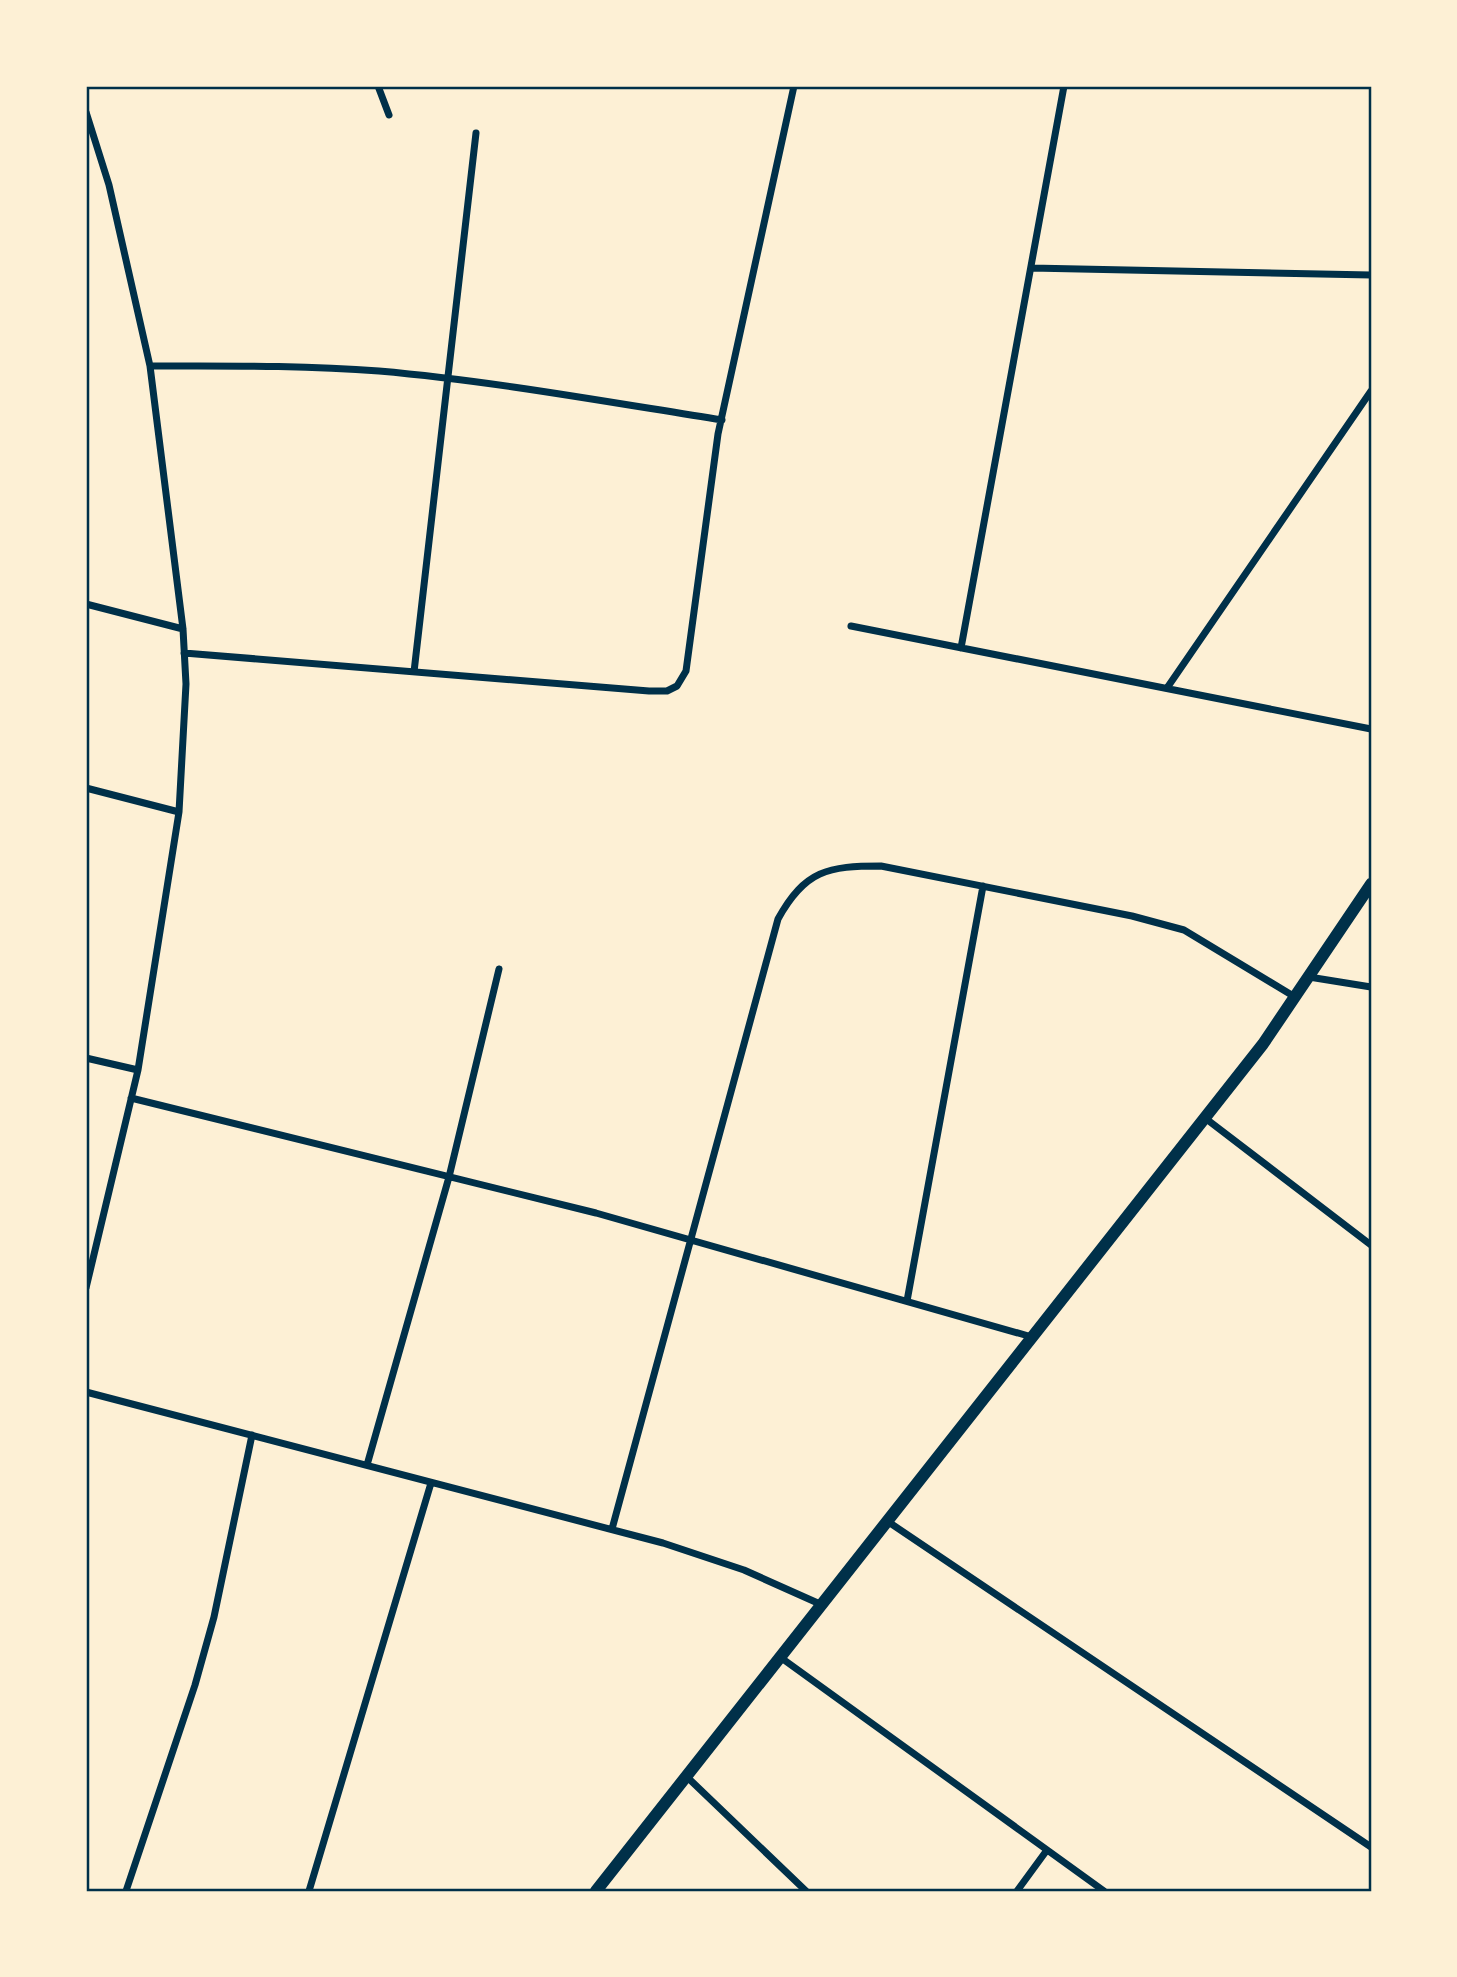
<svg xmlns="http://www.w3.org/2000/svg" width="1457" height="1977" viewBox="0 0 1457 1977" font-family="'Crimson Pro',serif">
<rect width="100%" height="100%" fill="#fdf0d5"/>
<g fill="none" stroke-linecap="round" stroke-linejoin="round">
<path stroke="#003049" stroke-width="7" d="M378 86 389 115
M86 112 109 185 150 366 183 629 186 684 179 812 138 1070 86 1288
M1031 268 1371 275
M150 366C226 366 302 365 379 371 493 381 608 402 722 420
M86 604 183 629
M851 626 1371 729
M961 648 1064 86
M184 653 649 691H667L677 686 686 671 718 434 794 86
M414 672 476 133
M1167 688 1371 391
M86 788 179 812
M1309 977 1371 987
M86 1058 138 1070
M131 1098 596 1213 1032 1337
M1205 1118 1371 1245
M907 1301 983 886
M86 1392 663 1543 744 1570 820 1604
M367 1465 449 1177 499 969
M887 1521 1371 1847
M612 1529 778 919C805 870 828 866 881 866L1132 916 1184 930 1295 997
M780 1657 1104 1891
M686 1776 806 1891
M126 1891 195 1685 214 1617 252 1435
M309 1891 431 1483
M1017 1891 1047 1850"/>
<path stroke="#003049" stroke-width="12" d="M596 1891 1263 1044 1371 884"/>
</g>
<rect width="1457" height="1977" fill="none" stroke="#fdf0d5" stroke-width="175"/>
<rect x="88" y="88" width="1282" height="1802" fill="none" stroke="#003049" stroke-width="2.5"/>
</svg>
